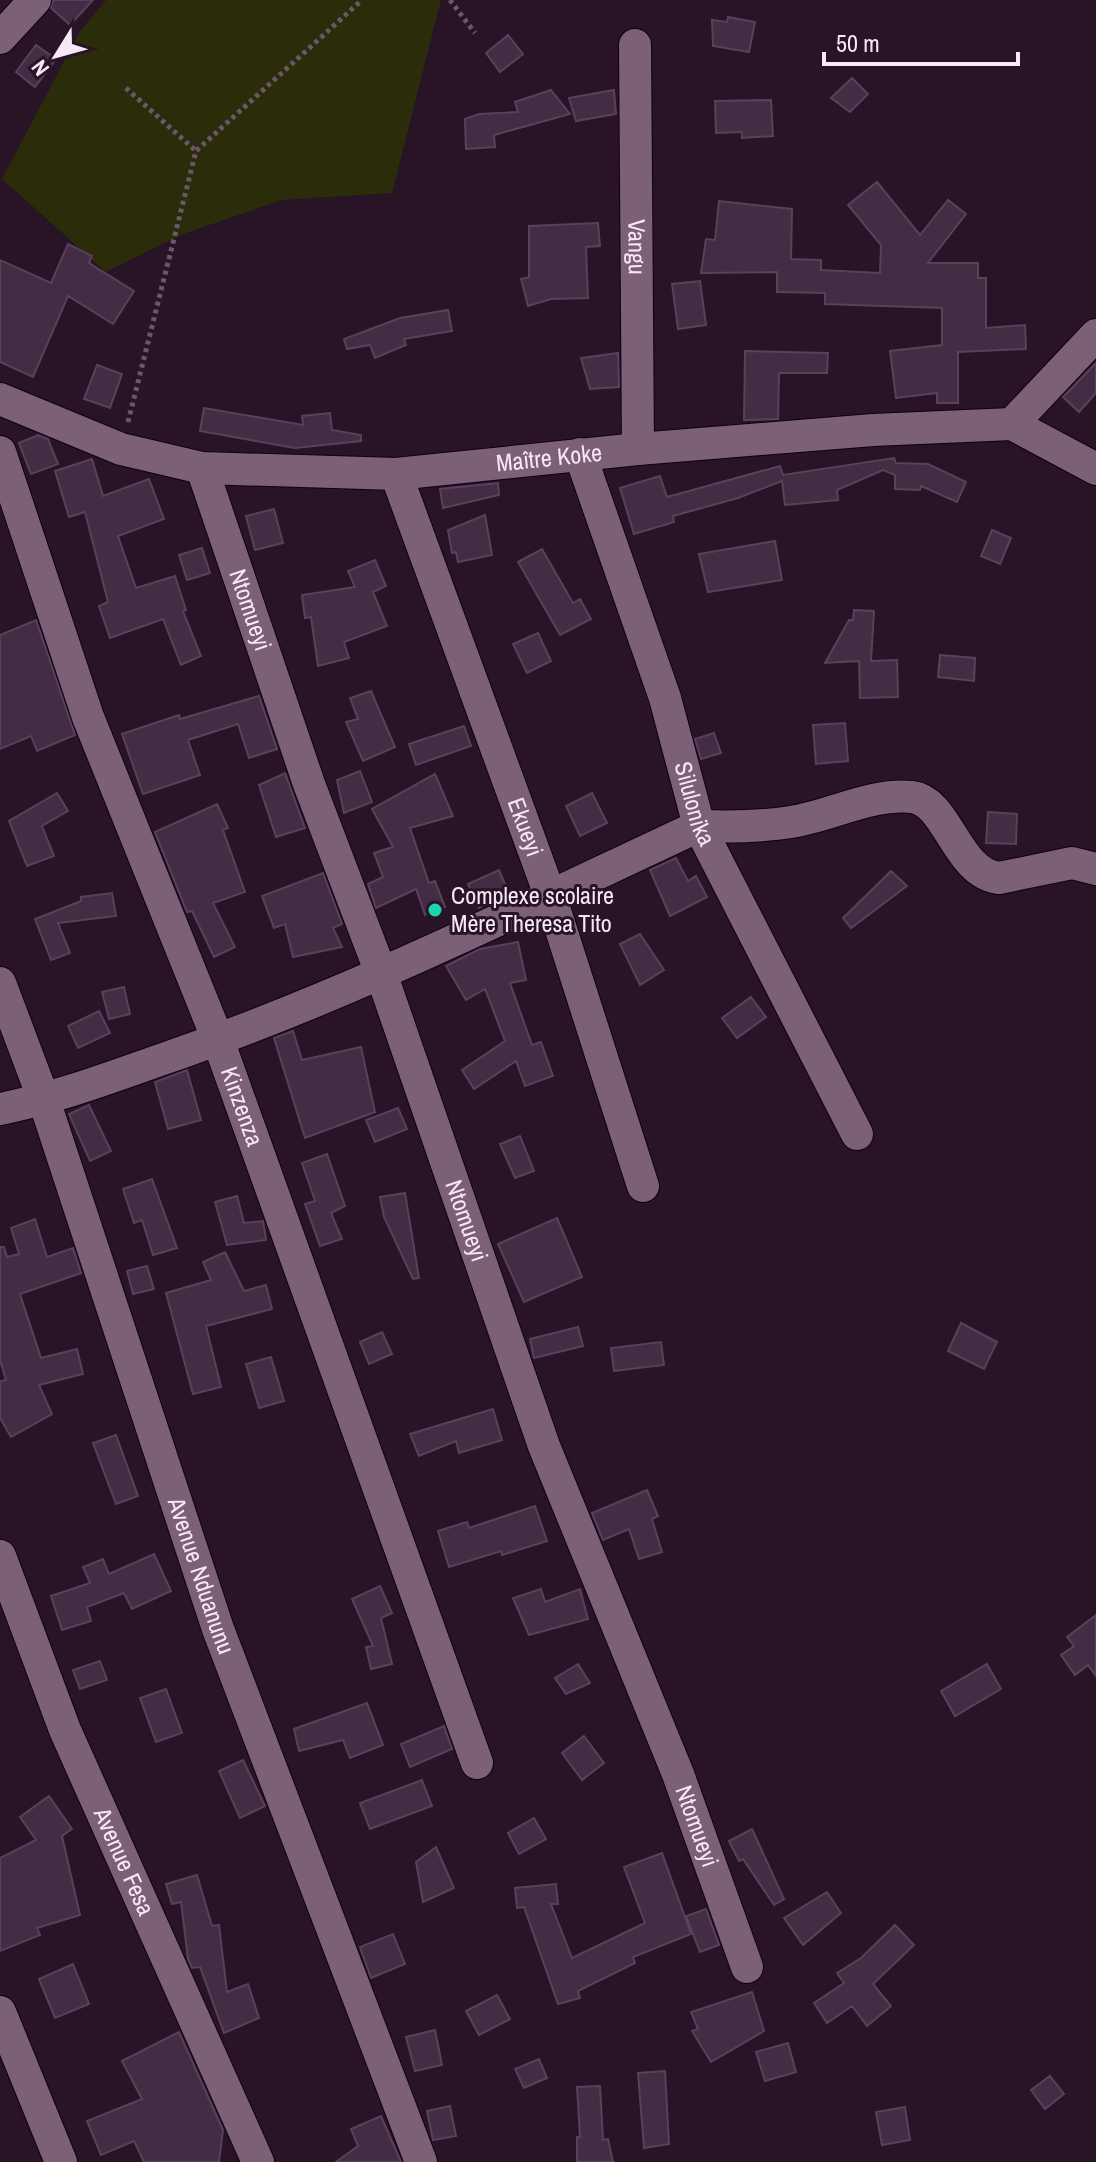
<svg xmlns="http://www.w3.org/2000/svg" width="1096" height="2162" viewBox="0 0 1096 2162" font-family="'Archivo Narrow',sans-serif">
<rect width="100%" height="100%" fill="#291327"/>
<path fill="#2a2c0a" d="M106 0H441L392 193 282 200 183 234 106 272 2 179 80 31Z"/>
<path fill="#432d45" stroke="#58415a" stroke-width="2" d="M53 0H93L70 25 51 8Z
M728 17 755 22 749 52 713 46 712 20 727 22Z
M508 35 523 54 500 72 486 53Z
M36 45 56 59 35 87 16 72Z
M852 78 868 94 850 112 831 98Z
M551 90 570 114 494 135 495 147 466 149 465 119 479 114 518 112 515 102Z
M614 90 616 114 576 121 569 98Z
M771 100 773 136 742 138V132L716 133 715 101Z
M877 182 920 235 948 200 966 214 928 263H978V278H986V328L1025 325 1026 349 958 352V403H937V393L896 398 890 351 942 345V308L825 304V293L777 292V272L701 273 706 239 715 240 719 201 792 209 791 259 821 260V270L880 273 881 245 848 205Z
M598 223 600 246 586 247 588 298 551 299 528 306 521 279 529 277V226Z
M68 244 92 256 89 263 134 291 113 324 68 296 33 377 0 362V260L51 283Z
M700 281 706 325 678 329 672 284Z
M448 310 452 331 404 339 406 345 375 358 370 345 347 349 344 339 400 318Z
M745 351 828 353 827 373H779L778 419 744 420Z
M618 353 619 387 590 389 581 358Z
M1096 363V393L1079 412 1063 397Z
M97 365 122 374 110 408 84 399Z
M204 408 303 425 302 416 330 413 332 430 361 435V441L295 448 200 431Z
M38 435 48 439 58 464 31 474 19 443Z
M894 458 896 463 928 464 966 482 957 502 921 486 920 490 895 489V475L883 470 837 490 838 500 785 505 782 481 738 498 673 516 674 522 634 534 620 488 660 476 667 497 780 466 783 475Z
M92 459 103 496 149 479 164 519 118 536 136 588 175 576 186 610 183 611 201 656 181 665 163 619 110 638 99 606 108 602 85 512 69 517 55 471Z
M498 483 499 495 443 508 440 489Z
M274 509 283 543 255 550 246 516Z
M485 515 492 555 458 562 456 552 452 553 448 530Z
M992 530 1011 538 1000 564 981 556Z
M775 541 782 580 708 592 699 554Z
M202 548 210 573 187 580 179 555Z
M542 549 573 603 580 599 591 619 560 635 518 562Z
M375 560 386 586 373 592 387 626 344 642 349 658 318 666 311 617 305 618 302 595 355 587 348 571Z
M854 610 874 611 871 661 897 660 898 697 860 698 859 661 825 663 849 620H853Z
M36 620 75 735 37 751 31 736 0 749V635Z
M538 633 551 661 527 673 513 644Z
M940 655 975 658 974 681 938 677Z
M371 691 395 747 363 761 346 722 358 719 350 698Z
M259 696 277 749 249 758 238 724 188 740 200 775 143 794 122 734 179 715 180 719Z
M845 723 848 761 816 764 813 725Z
M464 726 471 746 416 765 409 744Z
M714 733 721 753 701 759 695 739Z
M360 771 372 802 344 813 337 780Z
M285 773 305 828 276 837 259 785Z
M435 774 453 816 410 828 429 883 435 881 445 907 425 915 416 889 376 908 368 884 383 877 374 853 393 847 372 809Z
M57 793 68 811 42 826 54 856 27 866 9 821Z
M592 793 607 823 580 836 566 806Z
M217 804 228 828 223 830 245 892 213 903 235 947 214 957 192 911 187 912 155 832Z
M988 812 1017 814 1016 844 986 843Z
M676 858 688 881 696 876 707 897 670 916 650 870Z
M499 870 509 894 479 908 468 884Z
M891 871 907 886 851 928 843 918Z
M323 873 342 924 333 928 342 947 293 957 285 924 274 928 262 896Z
M112 893 116 916 58 923 70 953 51 960 35 919 81 901V897Z
M640 934 664 970 640 985 620 944Z
M518 942 526 980 510 983 532 1045 541 1042 553 1076 525 1086 516 1061 474 1089 462 1070 505 1041 485 989 466 1000 446 966 480 949Z
M124 987 130 1014 109 1019 102 992Z
M751 997 766 1017 737 1038 722 1018Z
M99 1011 110 1033 78 1048 68 1026Z
M293 1031 302 1060 361 1047 375 1112 305 1138 274 1038Z
M187 1070 201 1120 168 1129 155 1082Z
M89 1105 111 1151 90 1161 69 1114Z
M398 1108 407 1129 375 1142 366 1120Z
M520 1136 534 1171 515 1178 500 1144Z
M327 1154 345 1206 331 1213 342 1239 320 1246 305 1204 315 1201 302 1163Z
M152 1179 177 1248 153 1255 142 1220 134 1223 123 1189Z
M405 1193 419 1278 413 1279 384 1217 380 1197Z
M237 1196 244 1223 263 1221 266 1240 227 1245 215 1202Z
M557 1218 582 1277 524 1302 498 1244Z
M35 1219 47 1257 73 1248 81 1273 20 1294 41 1358 77 1349 83 1374 39 1385 52 1414 11 1437 0 1418V1381L6 1380 0 1360V1247H4L7 1257 19 1254 11 1228Z
M225 1252 244 1291 266 1285 272 1309 206 1326 221 1387 193 1394 166 1293 211 1280 203 1262Z
M147 1266 154 1289 133 1294 127 1271Z
M961 1323 997 1342 984 1369 948 1351Z
M578 1327 583 1346 534 1358 530 1339Z
M382 1332 392 1354 369 1364 360 1342Z
M661 1342 664 1365 614 1371 611 1348Z
M271 1357 284 1401 259 1408 246 1364Z
M493 1409 502 1440 459 1453 456 1441 419 1456 410 1434Z
M116 1435 138 1496 116 1504 93 1443Z
M647 1490 658 1516 652 1519 662 1552 639 1559 629 1529 603 1540 592 1513Z
M535 1506 547 1541 502 1555 501 1551 449 1567 438 1531 467 1522 469 1528Z
M154 1554 171 1591 132 1609 124 1593 87 1607 91 1621 62 1630 51 1596 90 1583 83 1567 103 1559 109 1574Z
M380 1586 392 1613 381 1618 392 1664 371 1669 366 1647 373 1646 352 1599Z
M541 1589 545 1602 580 1589 588 1619 529 1635 513 1598Z
M1096 1615V1676L1088 1665 1075 1675 1061 1655 1074 1646 1067 1637Z
M100 1661 107 1680 80 1689 73 1670Z
M578 1664 590 1683 566 1694 555 1678Z
M987 1664 1001 1689 955 1716 941 1691Z
M166 1689 182 1733 156 1742 140 1698Z
M367 1703 383 1745 350 1758 343 1740 299 1751 294 1729Z
M444 1726 452 1749 410 1767 401 1744Z
M584 1736 604 1763 582 1780 562 1753Z
M243 1760 265 1806 240 1818 219 1771Z
M422 1780 432 1806 370 1829 360 1803Z
M49 1796 72 1829 62 1836 80 1915 37 1928 40 1935 0 1951V1858L36 1840 20 1817Z
M534 1818 546 1839 519 1854 508 1833Z
M752 1829 784 1899 774 1905 743 1859 739 1861 729 1841Z
M436 1847 454 1888 423 1902 416 1862Z
M662 1853 691 1934 633 1957 635 1963 578 1991 580 1998 558 2004 524 1907 517 1908 515 1888 556 1884 558 1904H551L572 1958 645 1923 624 1867Z
M197 1875 212 1926 219 1925 227 1992 248 1984 259 2018 224 2033 200 1967 192 1968 188 1959 181 1902 172 1904 166 1884Z
M827 1892 841 1913 803 1945 784 1918Z
M706 1909 719 1945 700 1952 686 1916Z
M895 1925 914 1945 873 1984 891 2006 867 2026 852 2006 827 2023 814 2003 844 1983 837 1973 861 1958Z
M393 1934 405 1964 371 1978 360 1947Z
M73 1964 89 2004 55 2018 39 1979Z
M752 1992 764 2031 711 2062 692 2031 698 2029 691 2012Z
M497 1995 510 2019 479 2035 466 2011Z
M435 2030 442 2065 415 2071 406 2037Z
M179 2032 223 2130 219 2162H144L134 2141 101 2155 87 2121 142 2099 122 2061Z
M788 2043 796 2072 765 2081 756 2052Z
M539 2059 547 2078 524 2088 515 2069Z
M665 2071 669 2144 644 2148 638 2073Z
M1050 2076 1064 2094 1045 2109 1031 2090Z
M600 2086 603 2140 608 2139 613 2162H577V2137H580L577 2087Z
M450 2106 456 2136 433 2140 427 2111Z
M905 2107 910 2140 882 2145 876 2112Z
M381 2116 401 2162H336L358 2146 351 2129Z"/>
<g fill="none" stroke-linecap="round" stroke-linejoin="round">
<g stroke="#10010f" stroke-width="34">
<g id="minor">
<path d="M0 38 35 0"/>
<path id="s1" d="M635 45 638 449"/>
<path id="s2" d="M0 399 121 449 202 468 396 474 638 449 873 430 1012 424 1096 469"/>
<path d="M1012 424 1096 335"/>
<path id="s3" d="M0 452 88 717 218 1040 477 1763"/>
<path id="s4" d="M580 454 665 698 699 826 857 1134"/>
<path id="s5" d="M202 468 309 784 381 973 544 1446 678 1774 747 1967"/>
<path id="s6" d="M396 474 550 895 643 1186"/>
<path id="s7" d="M0 983 44 1100 218 1629 421 2162"/>
<path d="M0 1109C56 1098 109 1078 163 1059 347 996 523 908 699 826 730 827 761 827 791 822 831 816 871 793 912 797 948 801 956 873 999 878L1072 863 1096 869"/>
<path id="s8" d="M0 1556 65 1730 258 2162"/>
<path d="M0 2012 61 2162"/>
</g>
</g>
<path stroke="#6b5769" stroke-width="5" stroke-dasharray="4 4" stroke-linecap="butt" d="M450 0 475 33
M126 88 196 151
M128 422 196 151 362 0"/>
<use href="#minor" stroke="#7b6078" stroke-width="32"/>
</g>
<circle fill="#1bd5b1" stroke="#291327" stroke-width="3" cx="435" cy="910" r="8"/>
<g text-anchor="middle" stroke-width="6" stroke-linejoin="round" paint-order="stroke">
<g font-size="24" fill="#f8e8f5" stroke="#291327">
<text dy="8" stroke="none"><textPath href="#s1" startOffset="202">Vangu</textPath></text>
<text dy="8" stroke="none"><textPath href="#s2" startOffset="562">Maître Koke</textPath></text>
<text dy="8" stroke="none"><textPath href="#s5" startOffset="150">Ntomueyi</textPath></text>
<text dy="8" stroke="none"><textPath href="#s4" startOffset="368">Silulonika</textPath></text>
<text dy="8" stroke="none"><textPath href="#s6" startOffset="376">Ekueyi</textPath></text>
<text dy="8" stroke="none"><textPath href="#s3" startOffset="698">Kinzenza</textPath></text>
<text dy="8" stroke="none"><textPath href="#s5" startOffset="798">Ntomueyi</textPath></text>
<text dy="8" stroke="none"><textPath href="#s7" startOffset="626">Avenue Nduanunu</textPath></text>
<text dy="8" stroke="none"><textPath href="#s5" startOffset="1446">Ntomueyi</textPath></text>
<text dy="8" stroke="none"><textPath href="#s8" startOffset="330">Avenue Fesa</textPath></text>
</g>
<g font-size="24" fill="#f8e8f5" stroke="#291327" text-anchor="start">
<text x="451" y="904">Complexe scolaire<tspan x="451" dy="28">Mère Theresa Tito</tspan></text>
</g>
</g>
<g transform="translate(56 56) rotate(233)" stroke="#291327" stroke-width="6" paint-order="stroke">
<path d="M0-6L14 30L0 20L-14 30Z" fill="#f8e8f5"/>
<text y="-12" font-size="22" font-weight="bold" text-anchor="middle" fill="#f8e8f5">N</text>
</g>
<path d="M824 52v12h194v-12" fill="none" stroke="#f8e8f5" stroke-width="4"/>
<text x="836" y="52" font-size="24" fill="#f8e8f5" stroke="#291327" stroke-width="6" paint-order="stroke">50 m</text>
</svg>
